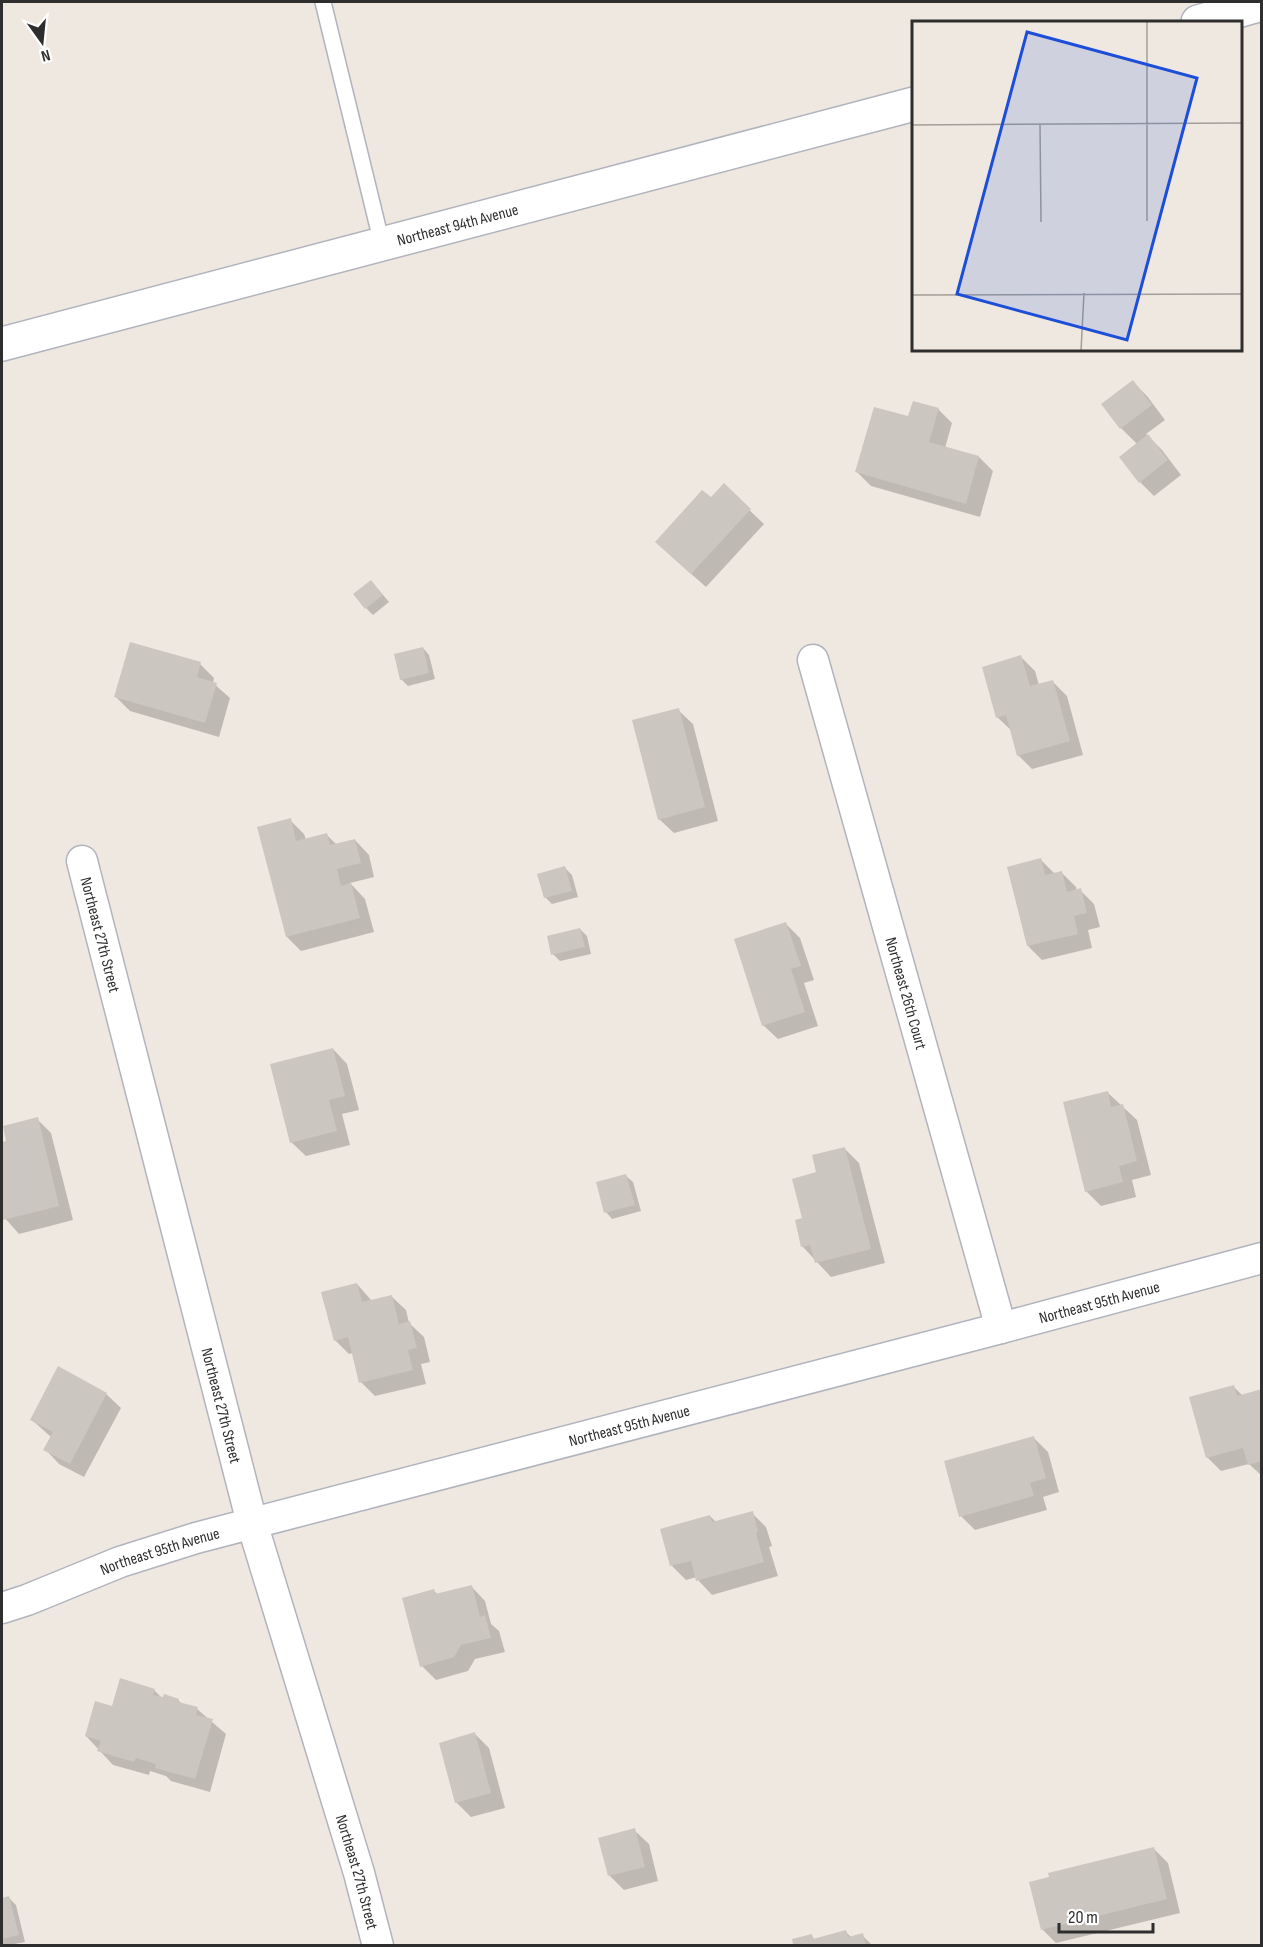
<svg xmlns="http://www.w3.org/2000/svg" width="1263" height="1947" viewBox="0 0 1263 1947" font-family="'Sofia Sans Condensed',sans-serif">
<rect width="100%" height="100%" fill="#efe8e1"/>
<path fill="#0003" d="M1133 382 1147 396 1165 420 1146 434 1162 450 1181 475 1154 496 1140 482 1137 444 1121 428Z
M938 409 952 423 945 448 979 457 993 471 980 517 871 486 857 472 909 418Z
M724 486 764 524 706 587 671 556 711 499Z
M378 589 389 602 373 615 366 608Z
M423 648 429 655 435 679 408 686 401 679Z
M1021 657 1035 671 1039 685 1053 682 1067 696 1083 755 1032 769 1018 755 1012 731 997 717Z
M200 664 214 678 213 683 230 698 219 737 130 711 116 697Z
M678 710 693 724 718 821 674 833 659 819Z
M290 820 304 834 306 840 327 835 337 845 355 840 369 855 374 877 350 883 365 899 374 932 301 951 287 937Z
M1041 860 1055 874 1062 873 1076 887 1077 891 1080 890 1094 904 1100 927 1088 930 1092 948 1042 960 1028 946Z
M565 868 572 875 578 897 552 904 545 897Z
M786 924 800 938 814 980 804 983 818 1026 778 1039 763 1025Z
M580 929 587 936 591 954 560 961 553 954Z
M333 1049 347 1064 359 1110 342 1114 350 1145 306 1156 291 1142Z
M1107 1092 1137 1120 1151 1175 1132 1180 1136 1197 1101 1206 1086 1191Z
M37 1119 51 1133 73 1220 19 1234 4 1217H2V1144L8 1142Z
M845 1149 859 1163 885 1263 831 1277 803 1247 796 1221 804 1219 818 1173Z
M626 1176 633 1182 641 1211 612 1219 606 1212Z
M357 1284 372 1301 391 1296 406 1310 409 1323 424 1337 430 1362 421 1364 426 1384 375 1396 361 1382 353 1353 349 1354 335 1340Z
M1234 1387 1243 1396 1262 1391V1476L1249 1464 1221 1471 1207 1457Z
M106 1394 121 1408 84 1477 59 1464 45 1449 51 1437 32 1420Z
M1034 1438 1048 1452 1059 1492 1043 1497 1047 1510 975 1530 961 1516Z
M752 1513 766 1527 772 1546 769 1547 778 1576 712 1595 698 1580 697 1577 686 1580 672 1566 710 1516 716 1522Z
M471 1586 485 1601 491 1624 499 1631 505 1652 475 1659 468 1671 436 1680 422 1666 434 1591 438 1595Z
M154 1690 164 1700H178L183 1705 197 1709 226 1734 210 1792 171 1781 166 1776 150 1771 149 1775 113 1765 86 1736 113 1708Z
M475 1734 489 1748 505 1808 471 1817 456 1802Z
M634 1830 649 1844 658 1881 624 1890 610 1876 600 1839Z
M1154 1849 1168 1863 1180 1913 1056 1943 1042 1929Z
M9 1898 16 1905 25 1942 4 1946 2 1943V1900Z
M846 1932 852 1938 862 1935 873 1946H791L811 1935 815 1940Z"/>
<path fill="#cbc6bf" d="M1133 380 1152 405 1120 429 1101 404Z
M913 401 939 408 929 442 979 456 966 504 855 472 874 407 908 416Z
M1148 434 1168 460 1139 483 1119 457Z
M724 483 751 509 691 574 655 542 702 490 711 497Z
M371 580 383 595 365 609 353 594Z
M130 642 201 662 197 677 217 683 205 723 114 697Z
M423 647 429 673 400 680 394 654Z
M1021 655 1030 686 1053 680 1070 741 1017 756 1006 715 996 718 982 667Z
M679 708 705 807 658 820 632 720Z
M291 818 296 841 327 833 330 845 355 839 361 863 337 869 341 886 351 883 360 918 286 937 257 827Z
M1041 858 1045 875 1062 871 1067 892 1081 888 1087 913 1074 916 1078 934 1027 946 1007 867Z
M565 866 572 891 544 898 537 874Z
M786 922 801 966 791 969 805 1012 762 1026 734 939Z
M580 928 585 947 551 955 547 936Z
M333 1048 345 1096 329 1100 337 1131 290 1143 270 1064Z
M1108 1091 1111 1107 1123 1104 1137 1161 1119 1166 1123 1182 1085 1192 1063 1102Z
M38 1117 59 1206 3 1220 2 1213V1142L6 1141 3 1126Z
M845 1147 871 1249 815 1263 810 1245 801 1247 795 1220 802 1218 792 1179 816 1172 812 1155Z
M626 1174 635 1205 604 1213 596 1182Z
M357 1283 362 1302 392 1295 399 1324 410 1321 417 1348 408 1350 413 1370 359 1383 348 1337 334 1341 321 1292Z
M58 1366 107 1393 70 1464 43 1450 53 1432 30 1420Z
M1234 1385 1237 1396 1262 1389V1461L1248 1465 1243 1448 1206 1458 1189 1397Z
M1034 1436 1046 1478 1030 1483 1034 1496 959 1517 944 1461Z
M753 1511 758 1532 756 1533 764 1562 696 1581 691 1561 670 1566 660 1529 710 1515 712 1522Z
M472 1585 480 1617 485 1615 491 1638 461 1645 454 1657 420 1667 402 1598 434 1589 435 1594Z
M120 1678 155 1689 153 1695 163 1697 164 1694 179 1699 178 1702 198 1707 196 1715 213 1719 195 1779 155 1768 156 1764 136 1758 134 1762 97 1751 101 1741 85 1736 95 1701 112 1706Z
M475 1732 491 1793 455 1803 439 1743Z
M635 1828 645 1867 608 1876 598 1838Z
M1154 1847 1167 1899 1041 1930 1029 1882 1049 1877 1048 1873Z
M9 1896 19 1935 2 1939V1898Z
M846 1930 848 1937 863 1933 866 1946H788L793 1944 792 1939 812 1934 813 1939Z"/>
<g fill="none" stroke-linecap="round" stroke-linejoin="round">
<g stroke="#b1b4be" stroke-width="18">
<path id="lane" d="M323 2 382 244"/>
</g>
<g stroke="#b1b4be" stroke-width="33">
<g id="street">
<path id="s1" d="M813 660 1001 1328"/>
<path id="s2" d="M82 861 252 1523 359 1873 378 1946"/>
<path id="s3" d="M2 1608 27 1600 120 1562 196 1538 1001 1328 1262 1258"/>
</g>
</g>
<g stroke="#b1b4be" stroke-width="36">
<g id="secondary">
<path d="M1198 22 1262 4"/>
<path id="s4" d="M2 344 914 104"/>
</g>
</g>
<use href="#lane" stroke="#fff" stroke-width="15"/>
<use href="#street" stroke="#fff" stroke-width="30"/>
<use href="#secondary" stroke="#fff" stroke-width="33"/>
</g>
<g text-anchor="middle" stroke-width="6" stroke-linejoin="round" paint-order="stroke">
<g font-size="16" fill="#2e2e2e" stroke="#fff">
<text dy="6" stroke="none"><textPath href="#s4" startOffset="471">Northeast 94th Avenue</textPath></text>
<text dy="6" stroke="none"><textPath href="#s2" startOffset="76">Northeast 27th Street</textPath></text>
<text dy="6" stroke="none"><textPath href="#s1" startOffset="346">Northeast 26th Court</textPath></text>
<text dy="6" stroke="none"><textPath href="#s3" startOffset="1140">Northeast 95th Avenue</textPath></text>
<text dy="6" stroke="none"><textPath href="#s2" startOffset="562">Northeast 27th Street</textPath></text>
<text dy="6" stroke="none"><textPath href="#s3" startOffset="654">Northeast 95th Avenue</textPath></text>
<text dy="6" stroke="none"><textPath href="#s3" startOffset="168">Northeast 95th Avenue</textPath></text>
<text dy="6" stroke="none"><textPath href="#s2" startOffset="1048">Northeast 27th Street</textPath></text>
</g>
</g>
<g transform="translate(912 21)">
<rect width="330" height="330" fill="#efe8e1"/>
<path fill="none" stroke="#a29e99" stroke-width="1.5" d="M235 0V200M0 104 330 102M128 104 129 201M0 274 330 273M169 330 172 272"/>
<path fill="#1d4ed8" fill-opacity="0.15" stroke="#1d4ed8" stroke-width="3" d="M115 11 285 57 215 319 45 273Z"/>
<rect width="330" height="330" fill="none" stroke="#2e2e2e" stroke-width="3"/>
</g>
<rect width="1263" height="1947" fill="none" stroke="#2e2e2e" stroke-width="6"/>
<g transform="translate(42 42) rotate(165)" stroke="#ffffff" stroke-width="4.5" paint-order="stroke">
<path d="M0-4.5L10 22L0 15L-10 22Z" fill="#2e2e2e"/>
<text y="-9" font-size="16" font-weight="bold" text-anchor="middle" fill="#2e2e2e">N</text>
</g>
<path d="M1059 1923v9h94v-9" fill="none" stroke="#2e2e2e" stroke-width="3"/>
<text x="1068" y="1923" font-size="18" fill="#2e2e2e" stroke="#ffffff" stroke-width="4.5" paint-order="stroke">20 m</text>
</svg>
